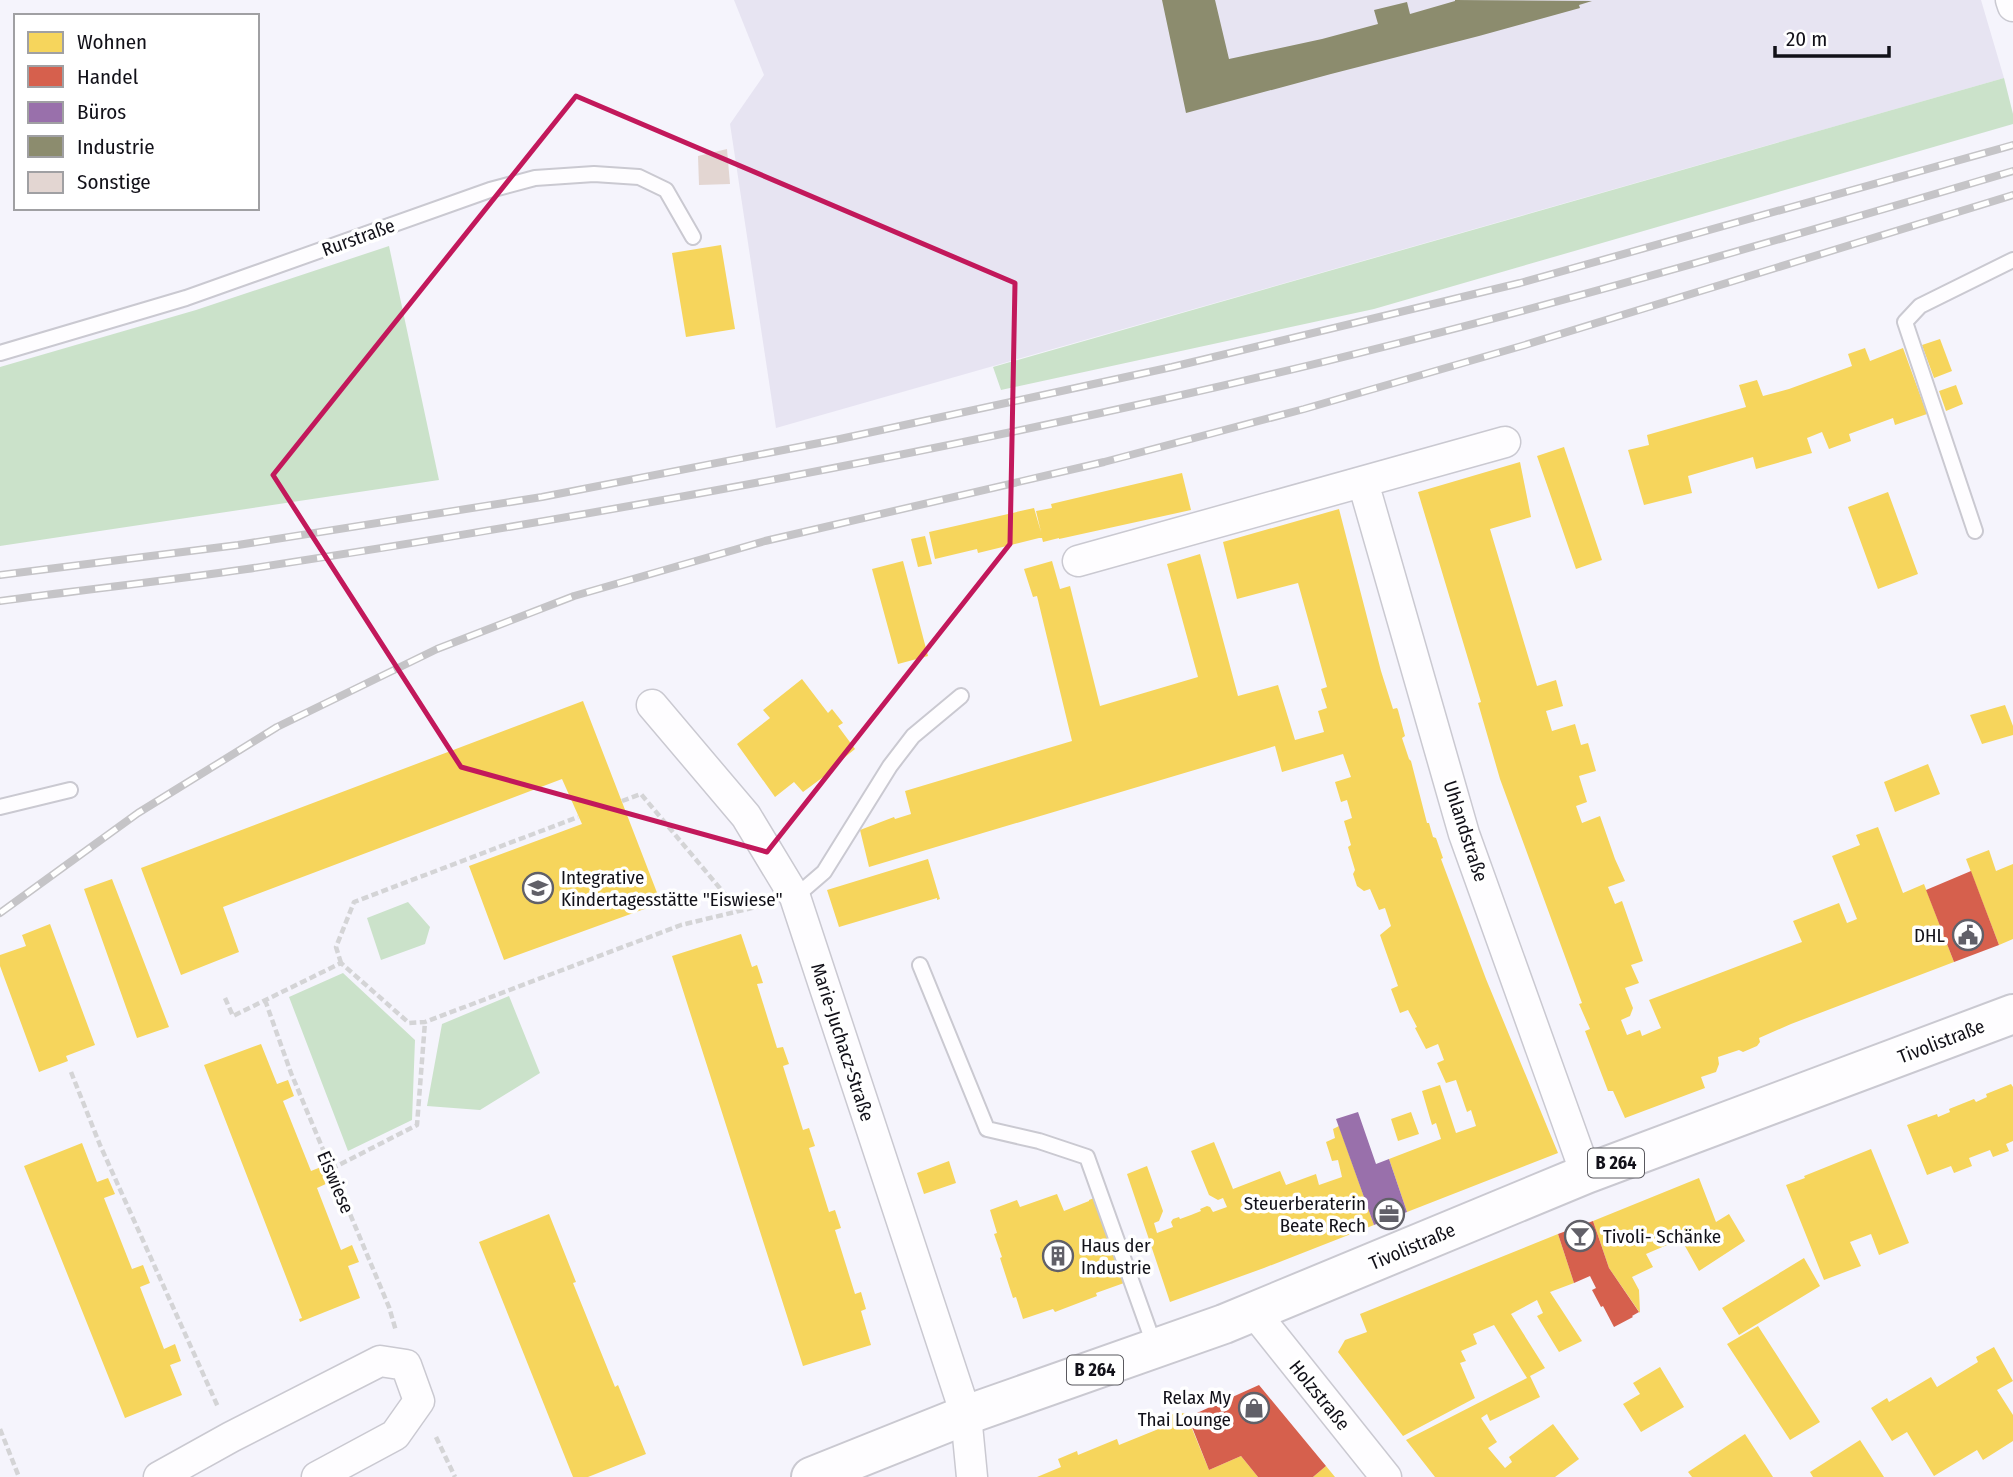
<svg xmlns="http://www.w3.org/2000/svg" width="2013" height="1477" viewBox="0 0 2013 1477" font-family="'Fira Sans Condensed',sans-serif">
<rect width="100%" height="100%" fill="#f5f4fc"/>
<path fill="#e7e4f2" d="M734 0H1981L2004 78 776 428 730 124 764 75Z"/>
<path fill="#cbe2ca" d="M2004 78 2013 114V124L1374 309 1001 390 993 367Z
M389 246 439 480 0 546V367L196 310Z
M408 902 430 927 425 944 381 960 367 918Z
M343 973 415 1040 412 1120 348 1151 289 997Z
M509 996 540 1073 480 1110 427 1106 442 1024Z"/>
<path fill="#f6d55c" d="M721 245 735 329 686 337 672 253Z
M1940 339 1952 371 1934 378 1922 345Z
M1865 348 1870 361 1903 348 1927 414 1895 425 1893 418 1849 434 1851 441 1829 449 1822 432 1807 438 1812 453 1756 469 1753 457 1688 476 1692 493 1644 505 1628 450 1649 445 1647 435 1746 407 1739 385 1757 380 1763 396 1789 389 1852 366 1848 354Z
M1956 385 1963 404 1946 411 1939 391Z
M1564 447 1602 560 1576 569 1537 456Z
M1520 462 1531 517 1490 529 1537 686 1556 680 1563 706 1546 711 1552 731 1575 724 1581 745 1588 743 1596 771 1579 776 1587 802 1576 806 1582 823 1600 816 1615 859 1625 881 1608 887 1615 904 1622 901 1643 961 1631 965 1639 983 1625 988 1633 1008 1630 1016 1621 1020 1627 1035 1640 1030 1642 1036 1661 1028 1649 1000 1802 942 1793 921 1839 903 1847 923 1857 919 1832 856 1860 845 1856 835 1878 827 1903 893 1924 884 1954 962 1791 1024 1759 1038 1760 1042 1757 1046 1743 1052 1739 1050 1718 1057 1719 1064 1716 1072 1701 1077 1705 1088 1625 1118 1613 1091H1608L1585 1031 1590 1029 1579 1004 1582 1003 1500 779 1478 703 1481 702 1418 492Z
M1182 473 1191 510 1059 539V538L1043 542 1042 538H1039L978 553 977 549 935 559 929 532 1034 508 1041 532 1036 511 1052 508 1051 504Z
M1888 492 1918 574 1878 589 1848 507Z
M1339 509 1381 671 1393 709 1397 708 1398 710 1405 736 1402 738 1409 759 1411 761 1427 823H1429L1433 837 1436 838 1443 858 1441 859 1486 979 1558 1153 1407 1212 1389 1159 1441 1139 1436 1123 1432 1125 1422 1091 1440 1085 1456 1133 1476 1126 1471 1110 1467 1112 1456 1080 1446 1083 1437 1063 1444 1060 1438 1044 1426 1049 1415 1028 1417 1027 1408 1010 1400 1013 1391 989 1398 986 1380 935 1391 926 1385 908 1379 910 1370 889 1364 891 1357 886 1353 874 1355 870 1348 847 1351 845 1344 821 1352 818 1347 800 1341 802 1335 782 1351 777 1343 754 1282 772 1275 746 869 867 860 830 894 817 895 819 911 814 905 791 1072 741 1037 596 1033 597 1024 569 1052 561 1060 589 1070 586 1100 706 1198 677 1167 564 1200 554 1238 696 1278 685 1295 740 1324 732 1318 711 1327 708 1321 689 1327 687 1298 583 1237 599 1223 542Z
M925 536 932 564 918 567 911 539Z
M903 561 928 656 898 664 872 569Z
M802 679 828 713 832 709 843 723 838 726 855 749 829 770 830 772 803 792 794 782 775 797 737 744 770 718 763 710Z
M583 701 661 903 504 960 469 866 582 824 562 779 223 907 239 952 181 975 141 868Z
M2005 705 2013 726V735L1982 744 1970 715Z
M1928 764 1940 794 1895 812 1884 782Z
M1989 850 1996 871 2013 864V939L1999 945 1966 859Z
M928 859 940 899 937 900V898L839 927 827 890Z
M112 879 169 1027 137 1038 84 889Z
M50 924 95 1045 66 1056 68 1061 39 1072 0 966V955L26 946 22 935Z
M741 934 752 967 757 965 763 983 757 984 777 1048 783 1047 789 1064 783 1066 803 1130 809 1128 815 1146 809 1148 829 1212 835 1210 841 1228 835 1230 855 1294 861 1292 866 1309 861 1311 871 1345 803 1366 672 956Z
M261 1044 277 1084 288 1080 294 1096 283 1101 311 1171 321 1167 328 1183 317 1188 341 1250 352 1245 359 1262 348 1266 360 1298 300 1322 299 1319 302 1318 204 1065Z
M2011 1084 2013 1087V1141L2006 1144 2009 1151 1993 1157 1990 1150 1969 1158 1972 1166 1954 1173 1951 1166 1927 1175 1907 1125 1937 1114 1938 1117 1950 1112 1949 1109 1974 1099 1976 1102 1987 1097 1986 1094Z
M1411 1112 1419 1134 1398 1141 1391 1119Z
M1339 1126 1374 1225 1264 1268 1170 1302 1127 1174 1147 1166 1163 1211 1159 1221 1154 1223 1157 1233 1173 1227 1171 1222 1173 1219 1179 1217 1180 1219 1191 1215 1201 1211 1200 1209 1207 1206 1210 1207 1213 1212 1227 1207 1223 1198 1218 1200 1209 1195 1191 1151 1214 1142 1233 1189 1280 1171 1286 1185 1316 1174 1319 1185 1342 1177 1338 1160 1332 1161 1326 1142 1335 1138 1333 1129Z
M82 1143 97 1182 108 1178 115 1194 104 1198 132 1269 143 1265 150 1283 140 1287 164 1349 175 1344 181 1361 170 1365 182 1395 125 1418 24 1166Z
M1871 1149 1909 1243 1879 1255 1871 1234 1850 1242 1861 1266 1824 1280 1786 1185 1805 1178 1804 1176Z
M949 1161 956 1183 924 1194 917 1173Z
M1699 1178 1716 1222 1729 1214 1745 1241 1699 1271 1681 1239 1646 1254 1653 1267 1632 1277 1639 1290 1640 1313 1609 1268 1593 1221Z
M1057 1194 1064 1211 1089 1201V1200L1094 1198 1104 1228 1106 1227 1124 1283 1096 1293 1097 1296 1055 1312 1053 1309 1023 1319 1016 1297 1013 1298 1000 1258 1002 1257 994 1234 997 1233 990 1210 1017 1200 1020 1207Z
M549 1214 576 1282 573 1283 615 1387 618 1385 646 1454 588 1477H573L479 1242Z
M1558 1234 1574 1283 1550 1292 1582 1341 1559 1352 1537 1316 1543 1313 1537 1300 1511 1314 1545 1368 1530 1376 1540 1397 1490 1421 1487 1414 1481 1418 1497 1442 1488 1448 1505 1468 1512 1462 1509 1457 1553 1424 1579 1459 1555 1477H1435L1406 1440 1527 1378 1494 1325 1473 1334 1477 1344 1461 1351 1466 1361 1460 1363 1475 1398 1403 1436 1338 1352 1345 1340 1367 1332 1360 1314Z
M1804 1258 1820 1286 1739 1335 1722 1308Z
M1758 1326 1820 1422 1790 1440 1727 1344Z
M1994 1347 2013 1381 1997 1390 2013 1415V1441L1983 1460 1977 1450 1934 1476 1907 1432 1892 1441 1871 1408 1887 1398 1889 1402 1931 1377 1937 1387 1978 1362 1976 1357Z
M1660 1367 1684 1407 1641 1432 1623 1404 1640 1394 1633 1383Z
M1177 1412 1186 1414 1209 1470 1241 1456 1258 1477H1037L1061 1467 1058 1459 1077 1451 1078 1455 1117 1439 1119 1445 1161 1428 1160 1425 1165 1418Z
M1745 1434 1773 1477H1692L1688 1472Z
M1860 1440 1884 1477H1813L1810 1472Z
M1326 1466 1335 1477H1313Z"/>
<path fill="#d6604d" d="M1971 871 1999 945 1954 962 1926 890Z
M1593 1221 1609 1268 1639 1312 1632 1316 1633 1317 1614 1327 1603 1306 1601 1307 1592 1290 1596 1288 1590 1276 1574 1283 1558 1234Z
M1259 1385 1326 1466 1313 1477H1258L1241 1456 1209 1470 1188 1417Z"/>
<path fill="#9970ab" d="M1358 1112 1376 1164 1389 1159 1407 1212 1374 1225 1336 1119Z"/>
<path fill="#8c8c6e" d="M1162 0H1215L1229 59 1322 39 1378 24 1374 10 1407 2 1410 14 1455 1V0L1592 1 1579 5 1580 8 1479 36 1331 74 1186 113Z"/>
<path fill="#e3d6d2" d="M727 149 730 184 699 185 698 156Z"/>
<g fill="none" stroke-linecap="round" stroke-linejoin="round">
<g stroke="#cac9d1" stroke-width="18">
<path id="service" d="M0 353 186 298 490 190 535 178 594 174 639 177 666 190 693 237
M1975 531 1905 322 1920 306 2013 260
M0 807 70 790
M795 897 824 872 890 766 913 736 961 696
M920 965 987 1129 1039 1141 1087 1157 1155 1347"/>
</g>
<g stroke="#cac9d1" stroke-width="33">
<path id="minor" d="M2011 0 2013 6
M1363 482 1464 834 1586 1174
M1078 561 1505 442
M652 705 746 816 795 897 966 1415 972 1477
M1254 1312 1386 1477
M159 1477 231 1437 380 1361 406 1365 419 1401 395 1435 317 1477"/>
</g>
<g stroke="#cac9d1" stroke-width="42">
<path id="primary" d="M811 1477 966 1415 1224 1324 1586 1174 2013 1014"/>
</g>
<path stroke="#d4d4d6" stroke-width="4.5" stroke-dasharray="7 3.5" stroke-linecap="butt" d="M622 801 641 794 739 911
M341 963 336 947 354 902 578 817
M225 998 233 1016 341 963 409 1023 425 1022 681 925 760 906
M265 1000 291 1073 389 1307 396 1331
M71 1072 100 1145 218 1407
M331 1169 417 1125 425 1022
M0 1429 19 1477
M436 1437 455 1477"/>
<use href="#service" stroke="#fefdff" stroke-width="14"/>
<use href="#minor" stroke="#fefdff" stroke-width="30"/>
<use href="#primary" stroke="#fefdff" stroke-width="38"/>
<g stroke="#c5c4c7" stroke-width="8">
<path id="rail" d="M0 575 238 545 542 497 840 439 1172 367 1520 283 2013 145
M0 601C82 590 165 581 247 569 557 522 866 466 1173 397 1456 334 1735 253 2013 171
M0 913 138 813 277 727 437 649 574 596 765 541 1104 462 1304 409 1525 345 2013 195"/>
</g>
<use href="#rail" stroke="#fff" stroke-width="5" stroke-dasharray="16" stroke-linecap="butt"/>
</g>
<path fill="none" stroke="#c2185b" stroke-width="5" stroke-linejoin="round" d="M576 96 1015 283 1010 544 767 852 461 767 273 475Z"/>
<defs>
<g id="school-ring" transform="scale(1.575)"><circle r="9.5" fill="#fff" stroke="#616068" stroke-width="1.5"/><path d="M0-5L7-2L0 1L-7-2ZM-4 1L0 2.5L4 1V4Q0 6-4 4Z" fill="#616068"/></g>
<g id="civic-ring" transform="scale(1.575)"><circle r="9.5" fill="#fff" stroke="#616068" stroke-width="1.5"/><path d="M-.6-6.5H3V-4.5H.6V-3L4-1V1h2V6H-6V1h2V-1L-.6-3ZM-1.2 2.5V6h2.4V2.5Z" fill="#616068"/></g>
<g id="office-ring" transform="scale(1.575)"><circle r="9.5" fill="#fff" stroke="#616068" stroke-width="1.5"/><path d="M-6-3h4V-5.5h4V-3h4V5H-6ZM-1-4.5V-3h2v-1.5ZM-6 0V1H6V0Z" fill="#616068"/></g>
<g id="bar-ring" transform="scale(1.575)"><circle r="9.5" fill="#fff" stroke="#616068" stroke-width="1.5"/><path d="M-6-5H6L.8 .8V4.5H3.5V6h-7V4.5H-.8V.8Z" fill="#616068"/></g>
<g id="building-ring" transform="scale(1.575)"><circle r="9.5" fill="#fff" stroke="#616068" stroke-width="1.5"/><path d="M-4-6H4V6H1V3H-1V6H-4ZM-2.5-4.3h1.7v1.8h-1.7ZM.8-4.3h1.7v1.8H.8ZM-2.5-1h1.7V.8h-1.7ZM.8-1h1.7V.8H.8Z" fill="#616068"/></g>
<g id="shop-ring" transform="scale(1.575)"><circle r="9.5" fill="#fff" stroke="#616068" stroke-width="1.5"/><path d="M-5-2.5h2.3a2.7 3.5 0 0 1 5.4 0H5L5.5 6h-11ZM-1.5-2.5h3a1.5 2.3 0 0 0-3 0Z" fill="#616068"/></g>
</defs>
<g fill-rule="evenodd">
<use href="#school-ring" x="538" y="888"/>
<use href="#civic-ring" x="1968" y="935"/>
<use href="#office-ring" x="1389" y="1214"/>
<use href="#bar-ring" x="1580" y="1236"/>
<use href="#building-ring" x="1058" y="1256"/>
<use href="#shop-ring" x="1254" y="1408"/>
</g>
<g text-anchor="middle" stroke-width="7" stroke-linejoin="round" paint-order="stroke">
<g fill="#fff" stroke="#59585e" stroke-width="2">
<rect x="1588" y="1148.5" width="56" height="29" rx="5"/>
<rect x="1067" y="1355.5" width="56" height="29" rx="5"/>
</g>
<g font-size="18" font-weight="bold" fill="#121119">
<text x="1616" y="1169">B 264</text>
<text x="1095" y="1376">B 264</text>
</g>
<g font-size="19" fill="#121119" stroke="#fff">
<text transform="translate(358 237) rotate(-20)" y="7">Rurstraße</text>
<text transform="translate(1466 831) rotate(72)" y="7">Uhlandstraße</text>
<text transform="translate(1941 1041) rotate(-21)" y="7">Tivolistraße</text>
<text transform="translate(843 1042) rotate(72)" y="7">Marie-Juchacz-Straße</text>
<text transform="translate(336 1182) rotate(67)" y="7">Eiswiese</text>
<text transform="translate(1412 1246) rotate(-23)" y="7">Tivolistraße</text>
<text transform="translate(1320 1395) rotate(51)" y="7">Holzstraße</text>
</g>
<g font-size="19" fill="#121119" stroke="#fff" text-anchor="start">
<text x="561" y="884">Integrative<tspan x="561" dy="22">Kindertagesstätte "Eiswiese"</tspan></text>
<text x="1945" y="942" text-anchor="end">DHL</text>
<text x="1366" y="1210" text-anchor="end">Steuerberaterin<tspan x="1366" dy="22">Beate Rech</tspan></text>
<text x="1603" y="1243">Tivoli- Schänke</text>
<text x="1081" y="1252">Haus der<tspan x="1081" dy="22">Industrie</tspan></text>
<text x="1231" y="1404" text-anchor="end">Relax My<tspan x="1231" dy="22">Thai Lounge</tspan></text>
</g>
</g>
<rect x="14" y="14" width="245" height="196" fill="#ffffff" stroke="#a0a0a3" stroke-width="2"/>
<rect x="28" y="32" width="35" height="21" fill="#f6d55c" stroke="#a0a0a3" stroke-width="2"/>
<text x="77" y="49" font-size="21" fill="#121119">Wohnen</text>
<rect x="28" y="66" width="35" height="21" fill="#d6604d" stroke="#a0a0a3" stroke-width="2"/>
<text x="77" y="84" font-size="21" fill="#121119">Handel</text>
<rect x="28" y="102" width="35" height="21" fill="#9970ab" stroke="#a0a0a3" stroke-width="2"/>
<text x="77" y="119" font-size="21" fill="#121119">Büros</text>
<rect x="28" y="136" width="35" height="21" fill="#8c8c6e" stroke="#a0a0a3" stroke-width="2"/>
<text x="77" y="154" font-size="21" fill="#121119">Industrie</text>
<rect x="28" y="172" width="35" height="21" fill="#e3d6d2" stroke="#a0a0a3" stroke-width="2"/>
<text x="77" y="189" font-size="21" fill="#121119">Sonstige</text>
<path d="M1775 46v10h114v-10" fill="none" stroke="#121119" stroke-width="3.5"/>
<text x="1786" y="46" font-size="21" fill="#121119" stroke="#ffffff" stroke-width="5" paint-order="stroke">20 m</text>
</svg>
